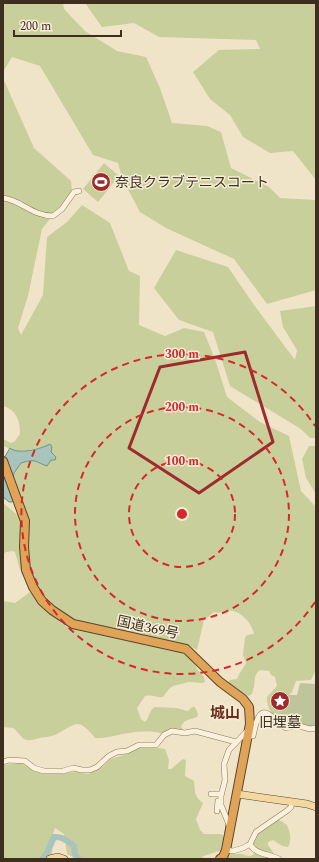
<svg xmlns="http://www.w3.org/2000/svg" width="319" height="862" viewBox="0 0 319 862" font-family="Spectral,'Noto Sans JP',serif">
<rect width="100%" height="100%" fill="#f0e4c8"/>
<path fill="#c9cf9b" d="M3 3H63L64 9 85 31 117 51 146 57 160 88 172 123 207 126 221 132 231 168 269 187 280 198 316 200V290L267 304 234 259 166 228 140 212 122 178 118 163 93 155 40 66 12 57 3 72V77Z
M85 3H316V180L293 151 270 153 243 137 230 115 210 99 193 72 219 50 260 49 256 40 159 37 134 23 102 27Z
M3 78 34 148 71 181 72 191 42 229 28 296 18 328 21 335 43 295 47 237 67 222 82 205 110 223 129 271 140 276 139 325 165 336 184 328 204 332 215 359 227 397 260 422 289 436 301 491 316 507V665L315 672 311 680 296 681 292 692 286 698 285 715 280 722C273 716 266 707 267 697L277 686 275 677 271 675 269 671 260 670 257 673 255 677 254 687 252 694 249 696 234 690 228 683 230 680 237 679C239 673 243 669 246 663L243 655 245 638 247 635 254 634C251 619 233 604 219 613L214 612 204 620 197 650 190 646 73 621 42 598 31 579 26 544 13 482C16 464 22 458 41 461L44 447C37 448 21 453 15 451 11 450 7 447 3 446V439L11 443 15 441 20 434C20 421 17 410 3 406Z
M104 163 119 176 98 202 83 189Z
M176 250 228 267 254 305 295 360 297 350 283 327 280 311 316 306V438H310L301 429 230 386 213 332 179 320 154 288Z
M309 446H316V494L306 478 302 459Z
M3 503 20 517 22 526 20 553 22 570H20L15 552 13 551 6 552 3 555Z
M30 592 47 612 67 627 172 649 191 656 197 669 204 677 205 682 202 683 189 682 173 686 169 689 163 697C156 698 151 694 145 696L137 708 141 719 145 722C149 718 149 712 153 708L155 707 177 708 188 711 192 707H195L198 714 197 717 185 721 181 726 183 730H172L162 734C152 728 125 733 114 736 107 737 102 739 95 738 78 717 77 723 57 734 52 737 45 737 39 738 35 739 30 741 27 740 21 739 18 731 13 728L3 727V601L15 603Z
M143 746 165 749 169 760 168 769H171L183 759 186 760 185 776 194 781C195 791 194 797 203 803L196 819 200 830 204 834H220L223 835V847L222 850 204 856 201 859H77L67 854 64 834 55 828 53 834 52 856 46 859H3V765L22 763 31 769 45 774 75 772 88 774 101 768 111 759 127 754 133 749Z
M278 819 287 825C290 831 292 841 288 847L282 846 273 840 268 842V845L278 859H226L231 854C234 854 237 854 241 854 247 855 251 859 255 852 248 835 267 827 278 819Z"/>
<path fill="#bfc49a" d="M300 683 316 684V726L313 727 298 724 295 717H283L275 705 278 695H297Z"/>
<path fill="#a9c4bc" stroke="#6f938a" d="M50 444 52 447 51 452 56 457 55 460H51L47 466C35 462 37 458 21 463L14 473 13 482 4 458 10 448C18 455 41 449 50 444Z
M4 470 13 499 12 502H9L3 497Z"/>
<g fill="none" stroke-linecap="round" stroke-linejoin="round">
<path stroke="#a9c4bc" stroke-width="6" d="M42 859 47 853 54 837C62 836 67 841 74 846L75 855 79 859"/>
<g stroke="#8d765c" stroke-width="6">
<path id="minor" d="M3 198C21 200 32 216 53 216L62 209 74 192 79 191
M291 727 292 723 297 719
M249 736H253C255 728 258 704 271 716 276 720 279 725 286 728L296 725 310 729 316 728
M3 762 9 760 25 761 34 768 44 771H63L73 768 82 770H90L97 767 109 756 117 752 127 751 139 745H156L164 735 172 731 185 733 195 731 236 742
M211 794H221
M217 811 218 801
M230 827 221 805V796L225 780 224 764 229 750 248 730
M250 844C254 854 270 854 279 859
M226 850 233 851 243 848 250 844 256 832 288 810 291 807 292 802"/>
</g>
<g stroke="#5b4430" stroke-width="8">
<path id="major" d="M237 794 307 804 316 807
M50 859 58 857 64 859"/>
</g>
<g stroke="#5b4430" stroke-width="10">
<path id="highway" d="M3 461 25 521 24 547 26 570 33 587 42 601 52 610 73 624 186 649 220 682 243 699 249 707 250 724 226 850 223 857 220 859"/>
</g>
<use href="#minor" stroke="#faf1dc" stroke-width="5"/>
<use href="#major" stroke="#f3d9a0" stroke-width="7"/>
<use href="#highway" stroke="#e0a458" stroke-width="8"/>
</g>
<path fill="none" stroke="#9e2a2b" stroke-width="3" stroke-linejoin="round" d="M245 352 273 442 199 493 129 448 160 367Z"/>
<g fill="none" stroke="#d62828" stroke-width="2" stroke-dasharray="7 5">
<circle cx="182" cy="514" r="53"/>
<circle cx="182" cy="514" r="107"/>
<path d="M315 602A160 160 0 1 1 315 426"/>
</g>
<defs>
<g id="stadium-disc" transform="scale(1)"><circle r="9.5" fill="#9e2a2b" stroke="#f7eed8"/><path d="M0-5a6.5 5 0 1 0 0 10a6.5 5 0 1 0 0-10ZM-3.5-1.8h7v3.6h-7Z" fill="#fff"/></g>
<g id="sight-disc" transform="scale(1)"><circle r="9.5" fill="#9e2a2b" stroke="#f7eed8"/><path d="M0-6L1.8-2.2L6-1.7L2.9 1.2L3.7 5.4L0 3.3L-3.7 5.4L-2.9 1.2L-6-1.7L-1.8-2.2Z" fill="#fff"/></g>
</defs>
<g fill-rule="evenodd">
<use href="#stadium-disc" x="101" y="182"/>
<use href="#sight-disc" x="280" y="701"/>
</g>
<g text-anchor="middle" stroke-width="3" stroke-linejoin="round" paint-order="stroke">
<g font-size="14" fill="#3d2e20" stroke="#f7eed8" text-anchor="start">
<text x="115" y="187">奈良クラブテニスコート</text>
<text x="280" y="727" text-anchor="middle">旧埋墓</text>
</g>
<g font-size="14" fill="#3d2e20" stroke="#f7eed8">
<text transform="translate(148 627) rotate(12)" y="5">国道369号</text>
</g>
<g font-size="15" font-weight="bold" fill="#6b2e1e" stroke="#f7eed8">
<text x="225" y="718">城山</text>
</g>
</g>
<circle cx="182" cy="514" r="6" fill="#d62828" stroke="#f7eed8" stroke-width="2"/>
<g font-size="12" text-anchor="middle" font-weight="bold" fill="#d62828" stroke="#f7eed8" stroke-width="3" stroke-linejoin="round" paint-order="stroke">
<text x="182" y="358">300 m</text>
<text x="182" y="411">200 m</text>
<text x="182" y="465">100 m</text>
</g>
<rect width="319" height="862" fill="none" stroke="#3d2e20" stroke-width="8"/>
<path d="M14 30v6h107v-6" fill="none" stroke="#3d2e20" stroke-width="2"/>
<text x="20" y="30" font-size="12" fill="#3d2e20" stroke="#f7eed8" stroke-width="3" paint-order="stroke">200 m</text>
</svg>
